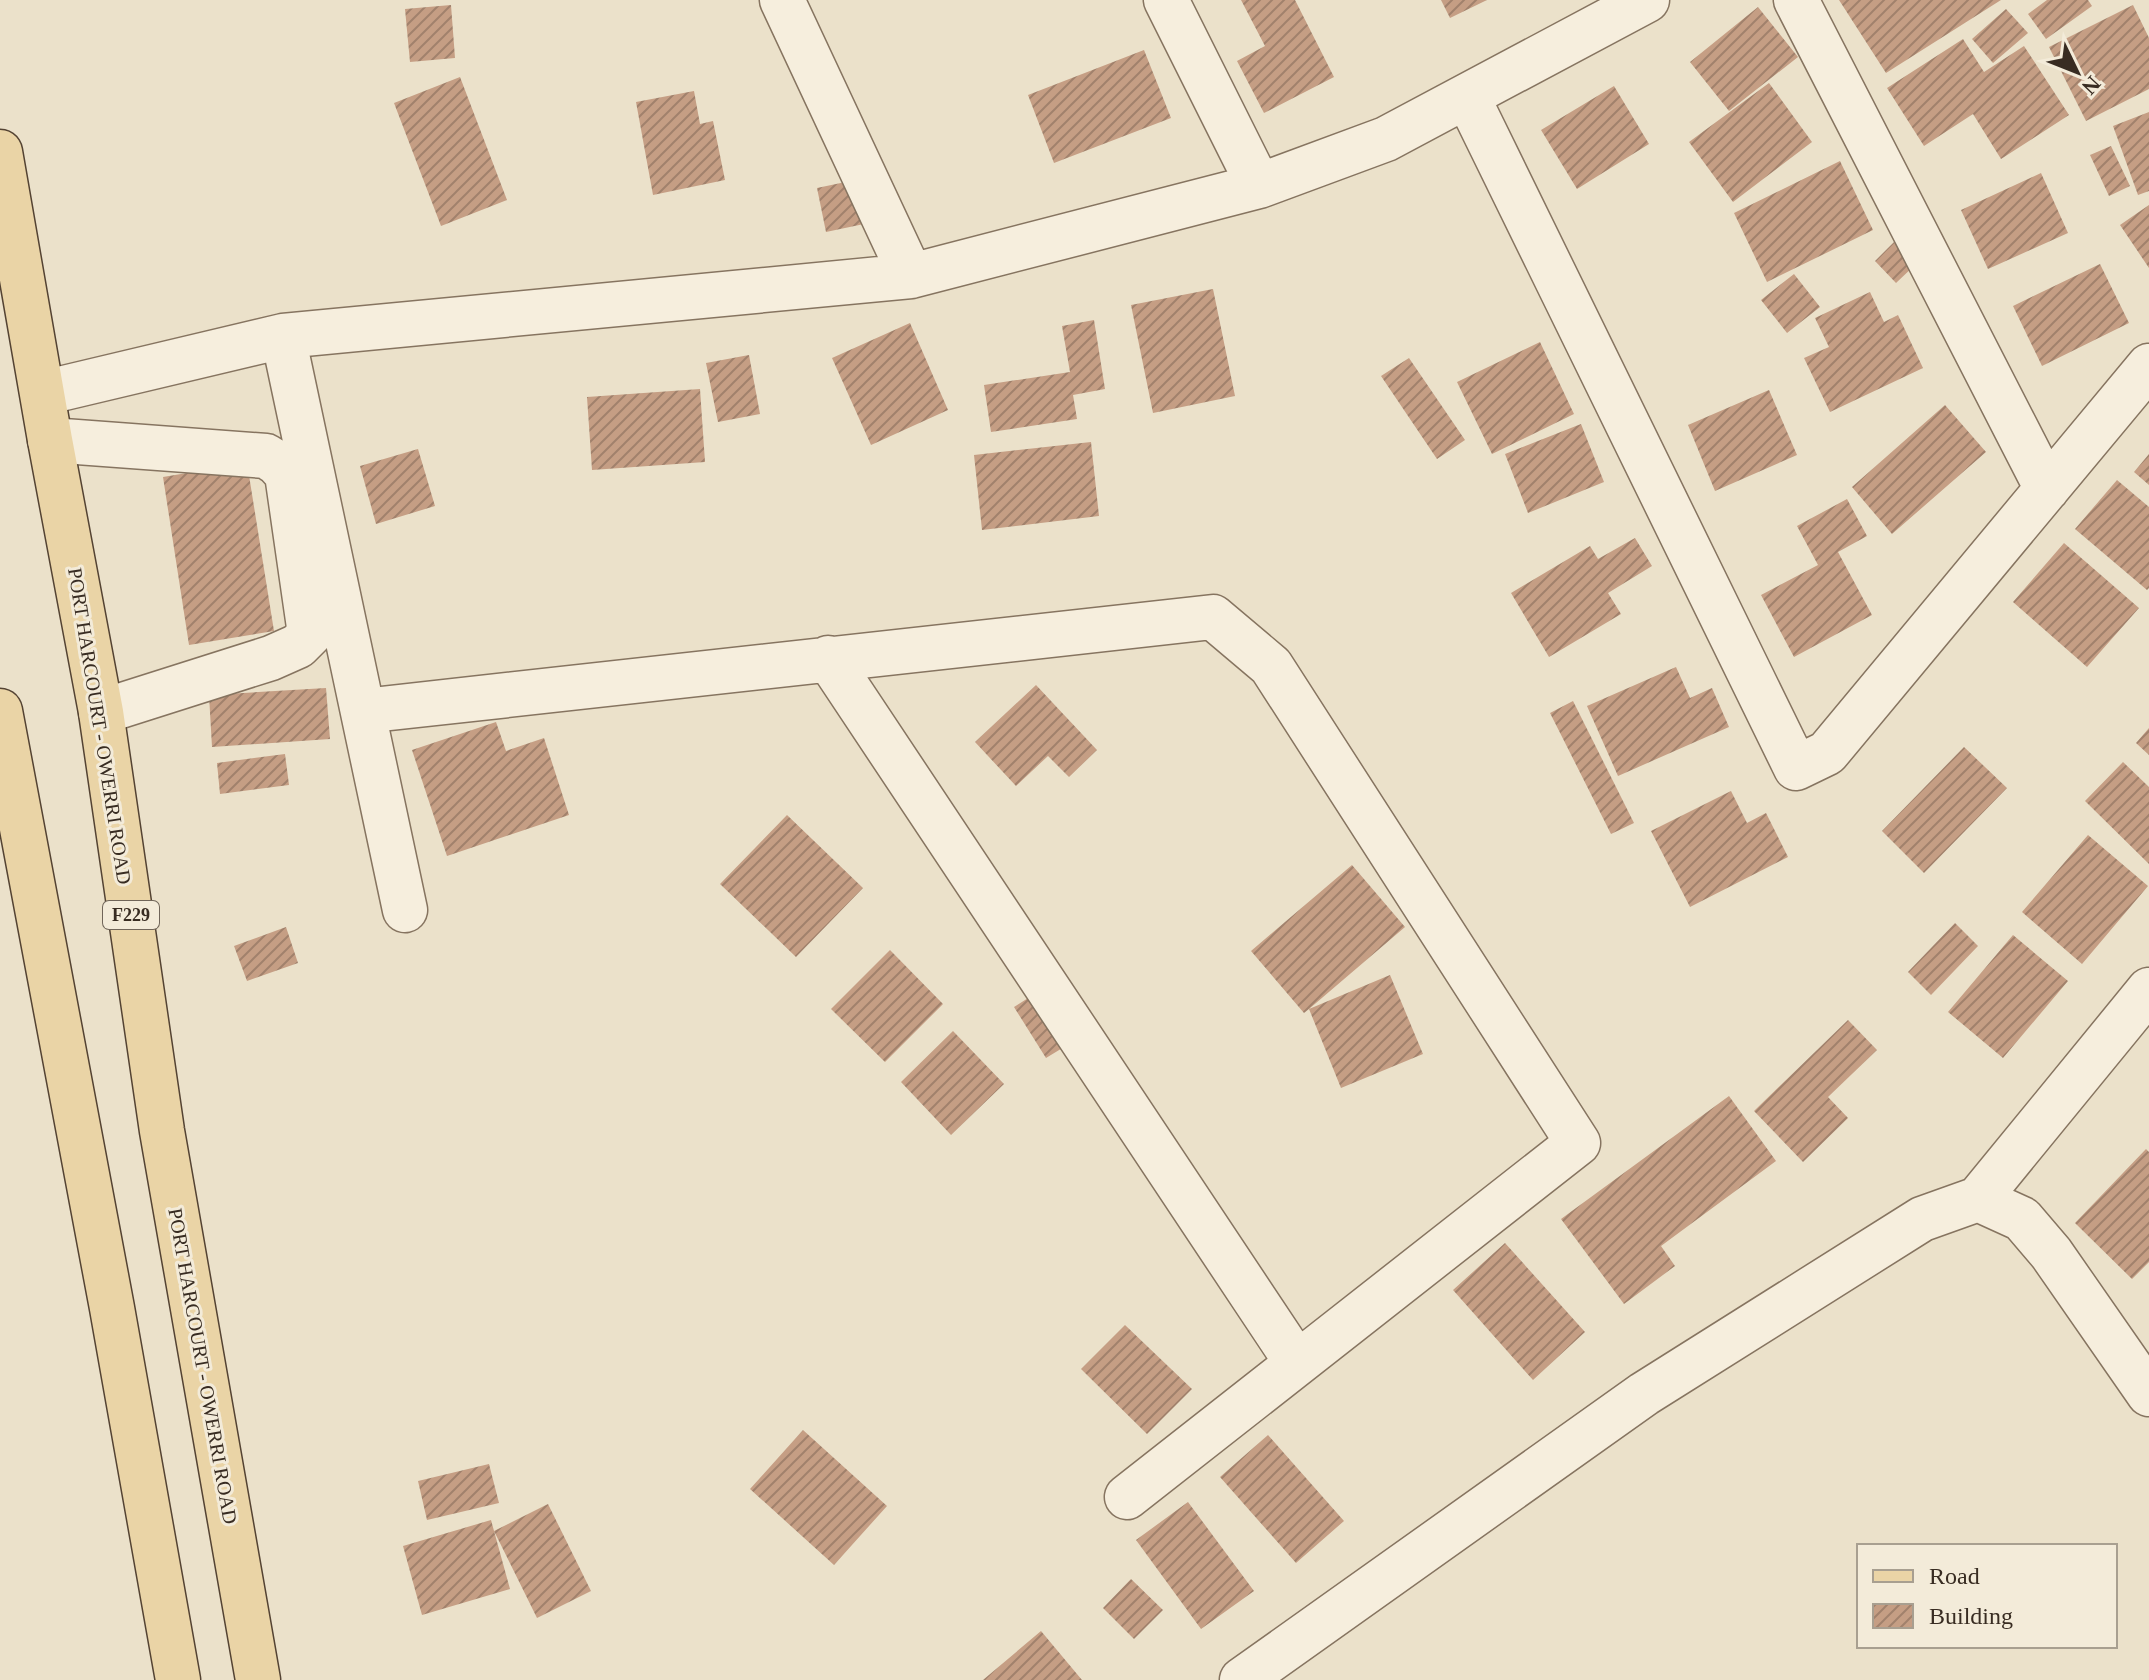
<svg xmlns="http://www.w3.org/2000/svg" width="2149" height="1680" viewBox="0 0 2149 1680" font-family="'Times New Roman',serif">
<defs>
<pattern id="building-hatch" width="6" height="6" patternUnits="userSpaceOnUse" patternTransform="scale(2)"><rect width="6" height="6" fill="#c59e84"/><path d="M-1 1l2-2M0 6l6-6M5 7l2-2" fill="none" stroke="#a1816c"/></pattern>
</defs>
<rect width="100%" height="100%" fill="#ebe1ca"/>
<path fill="url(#building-hatch)" d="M1241 0H1295L1334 77 1264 113 1237 61 1265 46Z
M1441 0H1487L1450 18Z
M1839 0H2001L1886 73Z
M2047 0H2088L2092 6 2046 39 2028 14Z
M451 5 455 58 410 62 405 9Z
M2133 5 2149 38V89L2086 121 2049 47Z
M1758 7 1798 57 1729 111 1690 62Z
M2006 9 2028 33 1993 63 1972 39Z
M1963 39 1984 72 2024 46 2069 115 2001 159 1973 114 1924 146 1887 88Z
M1144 50 1171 118 1054 163 1028 95Z
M460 77 507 200 441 226 394 103Z
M1769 83 1812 142 1733 202 1689 142Z
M1614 86 1649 144 1577 189 1541 130Z
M694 91 700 124 713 121 725 180 653 195 636 102Z
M2149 112V191L2138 195 2113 126Z
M2111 146 2130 186 2109 196 2090 155Z
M1840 161 1873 230 1767 282 1734 213Z
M2041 173 2068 233 1988 269 1961 210Z
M855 180 864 224 826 232 817 188Z
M2149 205V268L2120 225Z
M1894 242 1915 265 1896 283 1875 261Z
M2100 264 2129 323 2042 366 2013 306Z
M1794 274 1820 307 1787 333 1761 300Z
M1213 289 1235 396 1153 413 1131 305Z
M1870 292 1884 322 1898 315 1923 368 1830 412 1804 358 1829 347 1815 318Z
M1094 320 1105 389 1073 395 1077 419 991 432 984 385 1070 372 1062 326Z
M910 323 948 410 871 445 832 358Z
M1540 342 1574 414 1492 454 1457 382Z
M749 355 760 414 718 422 706 363Z
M1409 358 1465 440 1437 459 1381 376Z
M700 389 705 462 592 470 587 397Z
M1769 390 1797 455 1715 491 1688 425Z
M1945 405 1986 452 1892 534 1852 487Z
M1581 424 1604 482 1528 513 1505 454Z
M1091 442 1099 516 982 530 974 455Z
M418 449 435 506 376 524 360 466Z
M2149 454V485L2134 472Z
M247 463 274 631 189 645 163 477Z
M2117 480 2149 507V588L2147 590 2075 529Z
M1847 499 1867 536 1838 552 1872 615 1794 657 1761 595 1818 565 1797 526Z
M1635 538 1652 566 1608 593 1621 614 1549 657 1511 593 1590 546 1598 559Z
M2064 543 2139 608 2087 667 2013 602Z
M1676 667 1690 698 1712 688 1729 727 1618 776 1587 706Z
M1036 685 1097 750 1069 777 1048 756 1016 786 975 742Z
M326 688 330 739 212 747 209 695Z
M1573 701 1634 823 1611 834 1550 713Z
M496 722 506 751 544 738 569 815 447 856 412 750Z
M2149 728V755L2136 743Z
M1964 747 2007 788 1924 873 1882 831Z
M285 754 289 785 220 794 217 763Z
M2123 762 2149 787V864L2085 801Z
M1731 791 1747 823 1766 813 1788 857 1690 907 1651 831Z
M787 815 863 888 796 957 720 884Z
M2088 835 2148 886 2082 964 2022 912Z
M1352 865 1405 927 1309 1009 1390 975 1423 1054 1341 1088 1309 1009 1304 1013 1251 951Z
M1955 923 1978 946 1931 995 1908 972Z
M286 927 298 963 247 981 234 946Z
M2013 935 2068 981 2003 1058 1948 1012Z
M890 950 943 1004 885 1062 831 1009Z
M1036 993 1069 1044 1046 1058 1014 1007Z
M1848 1020 1877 1050 1828 1097 1848 1118 1803 1162 1754 1111Z
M953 1031 1004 1084 951 1135 901 1082Z
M1729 1096 1776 1161 1661 1246 1675 1266 1624 1304 1561 1219Z
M2146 1149 2149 1152V1262L2132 1279 2075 1223Z
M1505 1243 1585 1332 1533 1380 1453 1290Z
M1125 1325 1192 1389 1147 1434 1081 1369Z
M803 1430 887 1506 834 1565 750 1489Z
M1268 1435 1344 1521 1296 1563 1220 1477Z
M489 1464 499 1503 427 1520 418 1481Z
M1188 1502 1254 1591 1201 1629 1136 1540Z
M548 1504 591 1591 537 1618 494 1531Z
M491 1520 510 1589 422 1615 403 1546Z
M1131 1579 1163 1610 1134 1639 1103 1608Z
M1041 1631 1082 1680H983Z"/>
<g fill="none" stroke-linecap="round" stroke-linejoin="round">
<g stroke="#867460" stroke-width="47">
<path id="minor" d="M782 0 911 276
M1166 0 1259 186
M1796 0 2047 489
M1467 96 1796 768 1827 753 2149 366
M283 336 405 910
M43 393 283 336 911 276 1259 186 1386 139 1647 0
M50 440 266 456 277 463 287 474 310 634 298 646 271 658 101 712
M828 658 1297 1363
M363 711 1213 617 1271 666 1578 1143 1127 1497
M1978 1199 2149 990
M1242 1680 1644 1394 1922 1219 1978 1199 2022 1219 2051 1253 2149 1394"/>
</g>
<g stroke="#544333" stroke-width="47">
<path id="major" d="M0 152 50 440 101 712 162 1131 258 1680
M0 711 112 1308 178 1680"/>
</g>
<use href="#minor" stroke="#f6eedd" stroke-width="44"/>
<use href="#major" stroke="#ead4a6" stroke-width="44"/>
</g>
<g text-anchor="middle" stroke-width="6" stroke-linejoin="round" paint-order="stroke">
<rect fill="#f3ebd9" stroke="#706559" stroke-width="2" x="103" y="901" width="56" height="28" rx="6"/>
<g font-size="18" font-weight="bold" fill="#382c22">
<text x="131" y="921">F229</text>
</g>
<g font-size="20" fill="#382c22" stroke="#f3ebd9">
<text transform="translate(100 726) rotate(81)" y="7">PORT HARCOURT - OWERRI ROAD</text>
<text transform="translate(203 1366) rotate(80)" y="7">PORT HARCOURT - OWERRI ROAD</text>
</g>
</g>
<rect x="1857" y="1544" width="260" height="104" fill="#f3ebd9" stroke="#a89f90" stroke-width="2"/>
<rect x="1873" y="1570" width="40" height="12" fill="#ead4a6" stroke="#a89f90" stroke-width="2"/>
<text x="1929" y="1584" font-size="24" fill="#382c22">Road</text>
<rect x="1873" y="1604" width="40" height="24" fill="url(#building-hatch)" stroke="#a89f90" stroke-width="2"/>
<text x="1929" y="1624" font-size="24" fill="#382c22">Building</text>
<g transform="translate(2077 72) rotate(133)" stroke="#f3ebd9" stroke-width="6" paint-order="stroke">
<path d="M0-6L14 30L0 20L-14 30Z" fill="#382c22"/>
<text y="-12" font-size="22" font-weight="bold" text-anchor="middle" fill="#382c22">N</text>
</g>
</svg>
